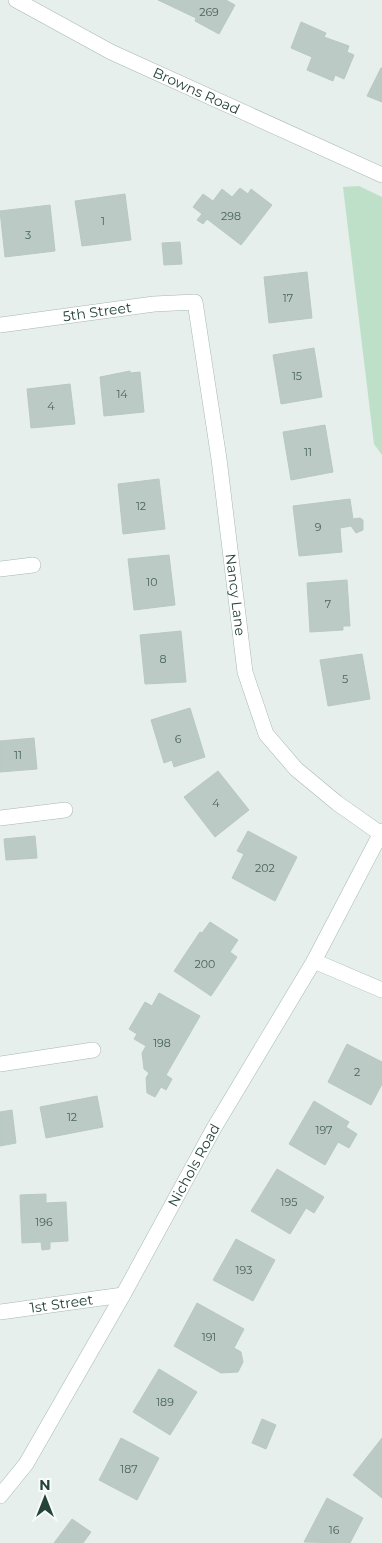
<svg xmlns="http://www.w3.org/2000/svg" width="382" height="1543" viewBox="0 0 382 1543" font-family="Montserrat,sans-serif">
<rect width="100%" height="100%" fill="#e6efeb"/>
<path fill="#bfe0c8" d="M359 186 382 197V455L374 444 343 187Z"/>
<path fill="#bbcac4" stroke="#b8c9c2" d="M158 0H226L235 5 219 34 195 21 196 18Z
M301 22 326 33 324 37 349 46 347 52 354 55 344 79 335 75 333 81 307 70 312 57 291 48Z
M381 68H382V102L367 96Z
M240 188 248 194 251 189 272 205 241 245 207 219 203 224 197 220 202 214 193 207 203 194 213 201 222 189 232 197Z
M125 194 131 240 82 246 75 201Z
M50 205 55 251 5 257 0 211Z
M180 242 182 264 164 265 162 243Z
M307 272 312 318 269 323 264 277Z
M314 348 322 397 281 404 273 355Z
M130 371V373L140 372 144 412 104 416 100 377Z
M70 384 75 424 31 428 27 389Z
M325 425 333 472 291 480 283 432Z
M159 479 165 529 123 534 118 484Z
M350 499 353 519 360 518 363 520V530L356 533 351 526 340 528 342 552 299 556 293 506Z
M169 555 175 605 134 610 128 559Z
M347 580 350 626H343V630L310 632 307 583Z
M181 631 186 682 145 684 140 635Z
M362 654 370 699 328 706 320 660Z
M190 708 205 757 174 767 172 760 164 763 151 720Z
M34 738 37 769 0 772V741Z
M218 771 249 810 215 837 184 797Z
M248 831 297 857 275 901 232 878 244 854 237 851Z
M35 836 37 858 6 860 4 839Z
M210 922 238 940 230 952 237 957 211 996 174 971 200 932 202 933Z
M159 993 200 1016 166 1075 172 1079 166 1090 161 1087 155 1097 147 1093 146 1078 149 1073 144 1069 142 1053 146 1046 134 1039 137 1034 129 1029 145 1002 152 1006Z
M347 1044 382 1062V1084L371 1105 328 1082Z
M97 1096 103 1127 46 1138 40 1107Z
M314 1101 349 1122 346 1127 357 1134 349 1148 338 1142 325 1165 289 1144Z
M12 1110 16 1143 0 1146V1112Z
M277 1169 324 1197 314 1213 306 1208 290 1234 251 1211Z
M46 1194V1203L66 1202 68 1241 50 1242V1249L42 1250 41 1242 22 1243 20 1195Z
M236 1239 275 1260 253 1301 213 1280Z
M197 1303 244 1329 234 1348 241 1352 243 1362 238 1372 221 1373 174 1346Z
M159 1369 197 1392 170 1435 133 1412Z
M262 1419 276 1425 266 1449 252 1443Z
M121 1438 159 1458 137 1500 99 1480Z
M382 1438V1498L353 1475Z
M327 1498 363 1518 350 1543 304 1542Z
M72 1519 91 1532 83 1543H54Z"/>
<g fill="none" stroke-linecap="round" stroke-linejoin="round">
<g stroke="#a8b8b2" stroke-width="16">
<g id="minor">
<path id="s1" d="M0 325 154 304 195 302 219 459 245 672 266 734 296 769 337 803 381 834"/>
<path d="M0 569 33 565"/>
<path d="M0 818 65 810"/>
<path d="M314 961 382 990"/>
<path d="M0 1064 93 1050"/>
<path id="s2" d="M0 1312 123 1295"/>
</g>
</g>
<g stroke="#a8b8b2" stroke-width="16">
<g id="tertiary">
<path id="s3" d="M16 0 111 52 382 175"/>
<path id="s4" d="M0 1496 26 1464 123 1295 214 1128 314 961 382 831"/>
</g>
</g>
<use href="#minor" stroke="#fff" stroke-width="15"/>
<use href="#tertiary" stroke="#fff" stroke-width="15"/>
</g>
<g text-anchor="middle" stroke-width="4" stroke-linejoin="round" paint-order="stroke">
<g font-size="11" fill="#4a645c">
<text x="209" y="16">269</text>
<text x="231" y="220">298</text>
<text x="103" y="225">1</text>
<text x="28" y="239">3</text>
<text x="288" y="302">17</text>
<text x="297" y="380">15</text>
<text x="122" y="398">14</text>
<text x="51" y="410">4</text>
<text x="308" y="456">11</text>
<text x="141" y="510">12</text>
<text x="318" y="531">9</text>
<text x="152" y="586">10</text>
<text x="328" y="608">7</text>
<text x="163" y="663">8</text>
<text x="345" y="683">5</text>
<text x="178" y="743">6</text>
<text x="18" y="759">11</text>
<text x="216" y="807">4</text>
<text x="265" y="872">202</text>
<text x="205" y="968">200</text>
<text x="162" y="1047">198</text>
<text x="357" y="1076">2</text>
<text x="72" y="1121">12</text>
<text x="324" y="1134">197</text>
<text x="289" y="1206">195</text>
<text x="44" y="1226">196</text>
<text x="244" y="1274">193</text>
<text x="209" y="1341">191</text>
<text x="165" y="1406">189</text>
<text x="129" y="1473">187</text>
<text x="334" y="1534">16</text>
</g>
<g font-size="14" fill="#24423a" stroke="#f7fbf9">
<text dy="5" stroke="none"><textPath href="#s3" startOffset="202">Browns Road</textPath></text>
<text dy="5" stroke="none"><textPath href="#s1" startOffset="98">5th Street</textPath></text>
<text dy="5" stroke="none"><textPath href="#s1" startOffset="492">Nancy Lane</textPath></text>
<text dy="5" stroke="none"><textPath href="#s4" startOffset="384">Nichols Road</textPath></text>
<text dy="5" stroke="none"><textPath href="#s2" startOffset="62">1st Street</textPath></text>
</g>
</g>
<g transform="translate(45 1498)" stroke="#f7fbf9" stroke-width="4" paint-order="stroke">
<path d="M0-4L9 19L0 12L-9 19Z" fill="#24423a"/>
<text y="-8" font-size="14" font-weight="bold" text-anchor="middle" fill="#24423a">N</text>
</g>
</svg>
